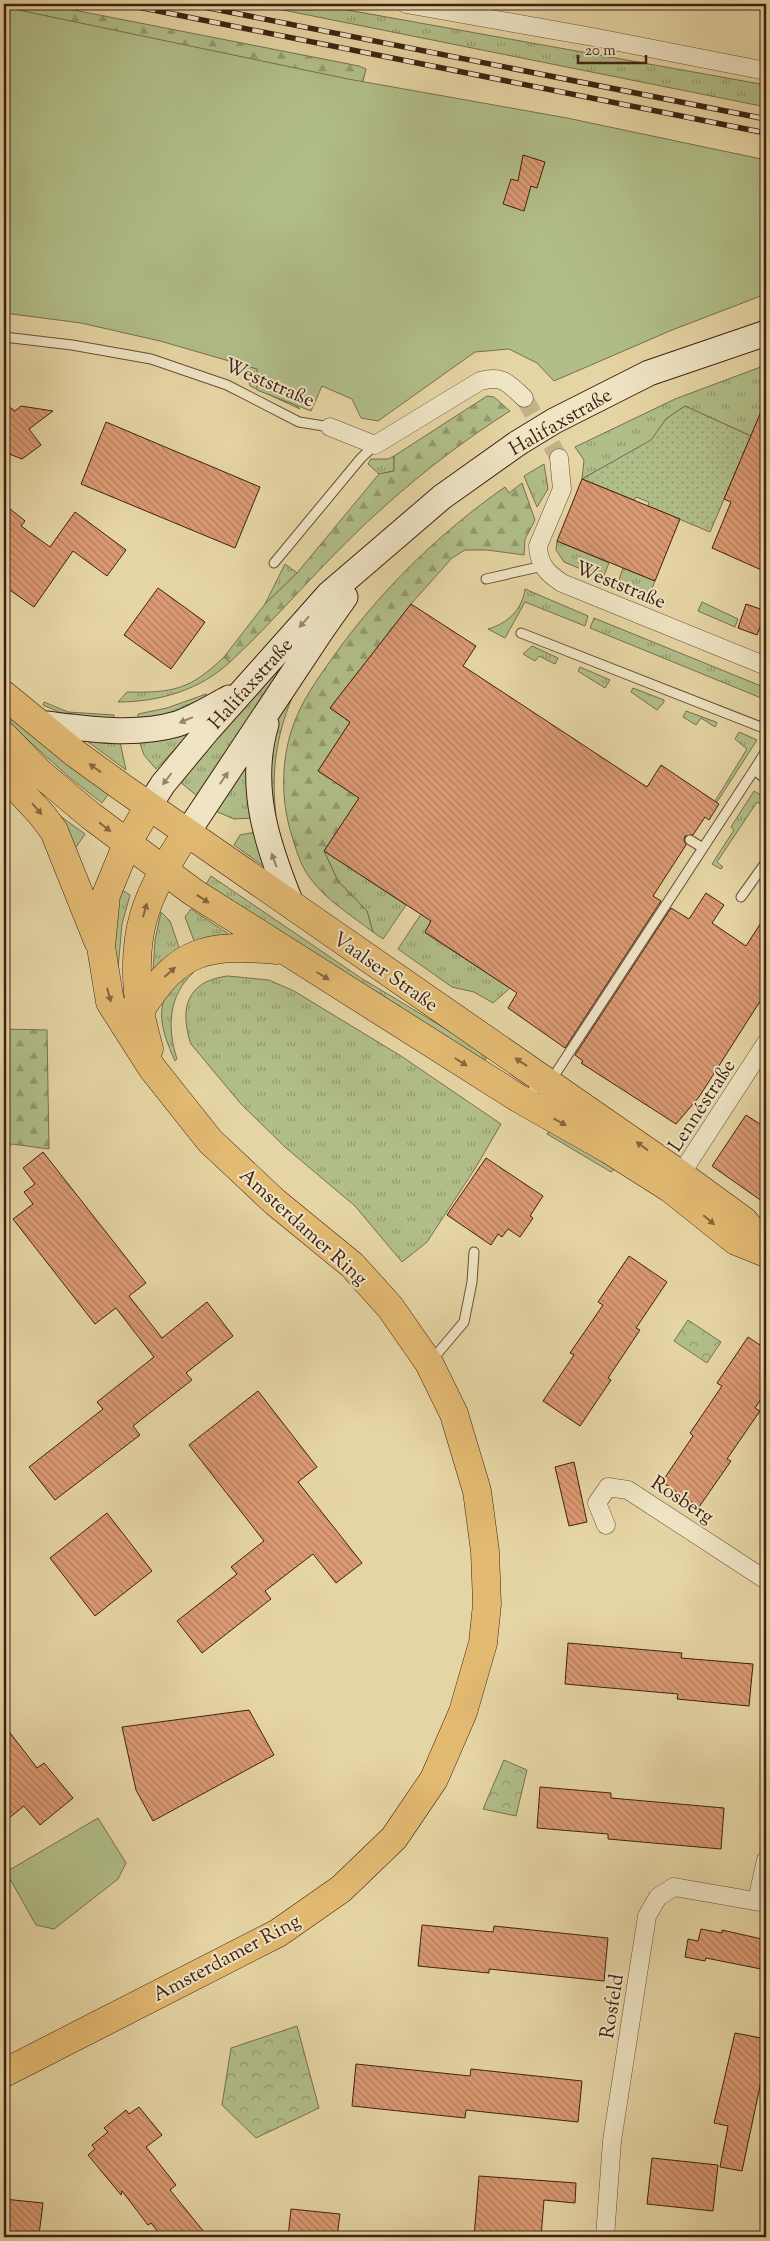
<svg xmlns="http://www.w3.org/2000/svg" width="770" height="2241" viewBox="0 0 770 2241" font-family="'Sorts Mill Goudy',serif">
<defs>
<pattern id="grass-tufts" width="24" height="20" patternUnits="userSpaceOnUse" patternTransform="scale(1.25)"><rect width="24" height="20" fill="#b1be89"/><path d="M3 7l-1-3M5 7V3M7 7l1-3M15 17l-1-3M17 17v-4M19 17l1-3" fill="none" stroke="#919a6f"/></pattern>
<pattern id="forest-firs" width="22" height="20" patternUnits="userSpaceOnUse" patternTransform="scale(1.25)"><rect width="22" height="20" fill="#b1be89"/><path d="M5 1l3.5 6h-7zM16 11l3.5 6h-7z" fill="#919a6f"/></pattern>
<pattern id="park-crowns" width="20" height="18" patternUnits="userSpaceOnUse" patternTransform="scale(1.25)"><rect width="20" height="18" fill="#b1be89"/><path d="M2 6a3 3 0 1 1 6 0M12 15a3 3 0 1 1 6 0" fill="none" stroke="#919a6f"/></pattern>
<pattern id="garden-dots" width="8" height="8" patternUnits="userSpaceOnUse" patternTransform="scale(1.25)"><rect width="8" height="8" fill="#b1be89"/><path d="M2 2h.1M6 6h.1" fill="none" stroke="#919a6f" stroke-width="1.8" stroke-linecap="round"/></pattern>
<pattern id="building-back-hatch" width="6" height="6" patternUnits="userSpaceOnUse" patternTransform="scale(1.25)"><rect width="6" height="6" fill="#db9a73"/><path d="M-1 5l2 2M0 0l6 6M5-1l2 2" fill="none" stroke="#b37d5d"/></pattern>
</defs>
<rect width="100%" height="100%" fill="#e6d5a4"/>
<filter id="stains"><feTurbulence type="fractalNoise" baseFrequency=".004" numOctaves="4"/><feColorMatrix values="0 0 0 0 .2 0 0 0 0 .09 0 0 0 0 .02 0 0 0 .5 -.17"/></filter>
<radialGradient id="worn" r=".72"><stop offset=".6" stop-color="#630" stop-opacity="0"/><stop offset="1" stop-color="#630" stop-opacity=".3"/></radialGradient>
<path fill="url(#grass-tufts)" stroke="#786f4e" d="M253 4H314L766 85V107Z
M766 365V403L751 436 685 406 666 419 652 440 582 479 584 460 575 447 675 399Z
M394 456V471L379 474 368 464 371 459H388Z
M544 464 548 489 537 507 524 476Z
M557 541 609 563 603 578 564 562 556 550Z
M285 564 297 573 265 604Z
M623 568 655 581 649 596 618 583Z
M525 589 588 616 585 626 525 602 505 638 488 629C508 623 522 610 525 589Z
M702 602 738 619 735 627 698 611Z
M594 618 766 688V700L590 628Z
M532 646 558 658 555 664 539 656 535 661 523 654Z
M291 654 201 799 179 781Z
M224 657 230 662C200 690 159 702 118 702L127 692C172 693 190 690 224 657Z
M580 667 610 680 605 688 578 671Z
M633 688 664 700V702L657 710 631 692Z
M206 694 208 696 169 713 138 721V714L167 708Z
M292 698C276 736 271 774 276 815L268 816 266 796 279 710Z
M44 702 68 712 114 715V721L66 715 43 705Z
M686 711 716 722 717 723 715 727 701 718 696 725 683 717Z
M12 719 109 793 102 803 69 777 10 724Z
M193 730 156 769 144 755 137 735Z
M739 732 757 740 717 802 715 801 747 749 735 739Z
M119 737 126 770 83 738Z
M247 755 253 818 234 819 213 810Z
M754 791 766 798V807L757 802 717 862 723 867 721 869 712 864 734 830 731 827Z
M53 811 85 834 72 853Z
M256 832 264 865 263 866 234 845 240 835Z
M324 851 406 905 383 939 373 932 367 911 338 881Z
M211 876 361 978 486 1053V1059L483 1061 205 886Z
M119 888 130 895 122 924 118 969 111 970Z
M191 909 230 935 195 943 185 917Z
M161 912 170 921 180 950 153 971 155 940Z
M421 914 431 921 425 933 510 988 493 1003 474 992 452 987 398 949Z
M189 967 193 973C168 996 167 1028 177 1059L175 1061C166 1040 154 1014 168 991 173 983 182 975 189 967Z
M228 976 269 980 294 991 401 1056 501 1124 476 1167 427 1242 402 1262 355 1206 285 1147 241 1104 191 1044C188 1037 187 1029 186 1021 184 992 202 979 228 976Z
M549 1131 614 1165V1170L611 1172 547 1134Z"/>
<path fill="url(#forest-firs)" stroke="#786f4e" d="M4 4H43L359 66 366 69 287 397 300 409 250 386 245 366 248 340 4 21Z
M487 396 494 397 510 411C466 439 425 470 386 505 338 547 296 596 252 641L230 662 224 657 265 604 297 573 379 474 394 471V456Z
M522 483 535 520 525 539 524 555 487 550H465L452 558 411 604 330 708 350 722 318 771 359 798 324 851 338 881 367 911 373 932C351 915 327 901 310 878 300 865 296 849 291 833 281 800 281 762 292 729 301 701 317 680 333 657 380 591 439 533 505 487L509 493Z
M4 1029 47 1030 49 1149 12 1144 4 1153Z"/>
<path fill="url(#park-crowns)" stroke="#786f4e" d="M688 1320 721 1342 707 1363 674 1341Z
M504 1760 527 1770 516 1816 483 1809Z
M297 2026 319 2108 256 2138 222 2105 231 2048Z"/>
<path fill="url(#garden-dots)" stroke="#786f4e" d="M685 406 751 436 710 532 648 506 649 502 636 497 634 500 582 479 651 440 666 419Z"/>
<path fill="#b1be89" stroke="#786f4e" d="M4 7 348 79 567 118 766 160V294L672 330 554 381 537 363 509 349 475 352 378 421 361 418 352 399 322 386 311 411 257 390V369L160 341 81 323 4 313Z
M98 1818 126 1863 118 1879 54 1929 36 1925 6 1872Z"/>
<path fill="url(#building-back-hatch)" stroke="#3f2013" d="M523 155 545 162 537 188 531 186 524 211 503 204 511 179 518 181Z
M766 400V572L712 548 731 502 724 499Z
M4 403 15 411 21 406 53 411 29 429 41 445 22 459 4 452Z
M106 422 260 487 235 548 81 484Z
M582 479 680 519 655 581 557 541Z
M4 504 25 521 21 526 50 547 75 512 126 550 107 576 73 551 34 607 4 586Z
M158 588 205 622 171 669 124 635Z
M411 604 476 646 463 666 647 787 661 765 719 804 709 820 705 817 693 835 685 836 684 840 686 845 653 896 661 901 565 1048 508 1008 517 993 425 932 431 921 324 851 359 798 318 771 350 722 330 708Z
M746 604 766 611 757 635 738 628Z
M706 893 724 905 712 923 746 946 766 915V992L699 1097 676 1124 581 1063 583 1061 575 1055 671 908 689 919Z
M746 1115 766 1128V1204L712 1166Z
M43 1152 146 1283 129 1296 162 1338 207 1302 233 1336 186 1373 192 1380 133 1426 140 1435 55 1500 29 1467 103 1409 97 1402 154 1357 116 1308 95 1324 13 1219 33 1204 24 1192 35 1184 23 1168Z
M486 1158 543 1196 530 1216 533 1218 520 1237 508 1229 502 1237 498 1234 491 1245 447 1215Z
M629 1256 667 1282 636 1328 640 1330 608 1378 611 1380 580 1426 543 1401 574 1355 570 1353 603 1305 598 1302Z
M748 1337 766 1349V1392L755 1408 760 1411 727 1459 731 1461 699 1507 662 1482 693 1436 690 1433 722 1386 717 1383Z
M258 1391 317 1467 298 1482 362 1563 336 1583 313 1554 265 1591 271 1599 202 1653 177 1621 237 1574 231 1567 264 1541 189 1445Z
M574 1462 587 1522 569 1526 555 1467Z
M107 1513 152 1571 95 1616 50 1558Z
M568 1643 682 1653 681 1658 753 1664 749 1706 677 1699 678 1694 565 1684Z
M249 1710 274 1755 153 1821 136 1790 122 1727Z
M4 1725 37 1768 44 1763 73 1798 40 1825 24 1806 4 1822Z
M540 1787 611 1793V1798L724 1808 721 1849 608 1839V1834L537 1828Z
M422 1925 493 1932 494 1926 608 1938 604 1981 489 1969V1973L418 1966Z
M701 1929 722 1933V1930L766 1940V1970L706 1958 705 1961 685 1957 688 1939 698 1941Z
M735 2033 766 2039V2058L742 2171 720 2167 728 2126 714 2123Z
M356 2064 470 2076 471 2069 582 2081 578 2122 466 2110 465 2118 352 2106Z
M139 2107 162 2135 146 2147 176 2185 170 2190 208 2237H162L151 2223 148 2225 122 2191 121 2195 88 2155 95 2149 92 2145 108 2132 104 2128 126 2110 129 2114Z
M652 2158 718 2165 713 2211 647 2204Z
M479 2176 576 2183 575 2203 544 2200 541 2237H474Z
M4 2199 43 2203 39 2235 20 2233 19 2237H4Z
M291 2209 340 2214 337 2237H288Z"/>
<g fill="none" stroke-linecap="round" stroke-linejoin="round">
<path stroke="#c5b187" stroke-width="18" stroke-dasharray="18 9" stroke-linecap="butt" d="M524 398 559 458"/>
<g stroke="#694d37" stroke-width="11">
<path id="lane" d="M4 337 72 345 151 359 227 385 299 422 330 427
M274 563 361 458 375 445
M486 579 543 566
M521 633 766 729
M754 770 766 751
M690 840 703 848
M741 897 766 862
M522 1096 550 1082 754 770 766 779
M431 1361 464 1322 472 1282 474 1252"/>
</g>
<g stroke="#694d37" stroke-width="19">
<path id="street" d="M406 4 593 37 766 71
M330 427 375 445 480 381C503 375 508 383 524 398
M559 458 562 489 538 546C539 565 547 573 562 583L766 666
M675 1183 766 1043
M606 1525 597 1503 608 1487 628 1490 766 1580
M757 1900 766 1860
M605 2237 612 2141 647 1916 658 1897 674 1887 766 1903"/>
</g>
<g stroke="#3f2013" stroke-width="27">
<path id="secondary" d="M37 723C83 728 132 737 177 724 195 718 212 707 229 698
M266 724C247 788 268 847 292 906
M149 806 163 784 207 731 329 594 442 497 518 443
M187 833 321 631 345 597"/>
</g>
<g stroke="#3f2013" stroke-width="29">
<path id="primary" d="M4 695 76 754 123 788 681 1175 744 1221 766 1248
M4 736 41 774 91 816 193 892 518 1098 608 1149 671 1189 736 1241 766 1253
M4 774 42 815 54 831 98 941
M140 1011C179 948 207 944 277 950
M149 1049C146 1036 141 1022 140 1008 129 934 146 893 187 833
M4 2073 278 1933 341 1889 394 1838 434 1779 463 1712 483 1643 487 1604 485 1551 477 1491 454 1414 429 1363 390 1307 352 1265 275 1202 210 1141 152 1068 110 1002 101 947 106 895 127 844 149 806"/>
</g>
<use href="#lane" stroke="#efe4c4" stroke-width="9"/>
<use href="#street" stroke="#efe4c4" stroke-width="18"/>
<use href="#secondary" stroke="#efe4c4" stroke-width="25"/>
<use href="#primary" stroke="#e3ba72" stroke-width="28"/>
<g stroke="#3f2013" stroke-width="5.5">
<path id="rail" d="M123 4 766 133
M189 4 766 119"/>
</g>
<use href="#rail" stroke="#efe4c4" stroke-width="4" stroke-dasharray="11" stroke-linecap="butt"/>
<g stroke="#3f2013" stroke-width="27" stroke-linecap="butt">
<path id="secondary-bridge" d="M518 443 554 421 649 373 766 333"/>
</g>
<use href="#secondary-bridge" stroke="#efe4c4" stroke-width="25"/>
</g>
<defs><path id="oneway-solid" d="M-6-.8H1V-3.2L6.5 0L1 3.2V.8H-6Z" transform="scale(1.25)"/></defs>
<g fill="#97826c">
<use href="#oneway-solid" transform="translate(304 622) rotate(132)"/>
<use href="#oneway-solid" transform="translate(186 720) rotate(157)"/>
<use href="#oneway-solid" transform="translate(224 778) rotate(-56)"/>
<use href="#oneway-solid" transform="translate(167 779) rotate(127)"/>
<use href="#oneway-solid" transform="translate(274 860) rotate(-110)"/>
</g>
<g fill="#89653e">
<use href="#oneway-solid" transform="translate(95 768) rotate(-144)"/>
<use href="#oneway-solid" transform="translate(37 809) rotate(49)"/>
<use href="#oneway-solid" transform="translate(105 827) rotate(38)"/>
<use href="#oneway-solid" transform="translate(203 899) rotate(33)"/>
<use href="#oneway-solid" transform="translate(145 910) rotate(-74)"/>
<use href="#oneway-solid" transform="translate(170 972) rotate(-42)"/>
<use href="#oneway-solid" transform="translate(323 976) rotate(32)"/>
<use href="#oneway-solid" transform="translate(109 995) rotate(75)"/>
<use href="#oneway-solid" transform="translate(461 1062) rotate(32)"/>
<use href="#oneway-solid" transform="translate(521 1062) rotate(-146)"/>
<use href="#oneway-solid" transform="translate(560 1122) rotate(29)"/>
<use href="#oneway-solid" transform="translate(642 1146) rotate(-144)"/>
<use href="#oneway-solid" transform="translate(709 1220) rotate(40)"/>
</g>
<g text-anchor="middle" stroke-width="4" stroke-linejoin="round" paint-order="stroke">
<g font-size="20" fill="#3f2013" stroke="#efe4c4">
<text transform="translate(270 382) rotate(23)" y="7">Weststraße</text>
<text transform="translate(560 421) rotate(-30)" y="7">Halifaxstraße</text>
<text transform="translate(621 584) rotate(22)" y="7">Weststraße</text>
<text transform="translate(250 683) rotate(-48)" y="7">Halifaxstraße</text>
<text transform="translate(386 971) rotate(35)" y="7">Vaalser Straße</text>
<text transform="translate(701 1105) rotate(-57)" y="7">Lennéstraße</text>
<text transform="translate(304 1226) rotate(42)" y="7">Amsterdamer Ring</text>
<text transform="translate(683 1499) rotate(33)" y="7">Rosberg</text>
<text transform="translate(226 1957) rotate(-28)" y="7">Amsterdamer Ring</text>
<text transform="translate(611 2006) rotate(-81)" y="7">Rosfeld</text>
</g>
</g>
<rect width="770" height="2241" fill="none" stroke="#e6d5a4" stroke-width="20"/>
<rect x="5" y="5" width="760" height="2231" fill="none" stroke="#3f2013" stroke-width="2.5"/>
<rect x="10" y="10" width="750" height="2221" fill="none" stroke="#3f2013"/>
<path d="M578 55v8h68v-8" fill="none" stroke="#3f2013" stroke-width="2.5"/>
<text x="585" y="55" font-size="15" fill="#3f2013" stroke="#efe4c4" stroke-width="4" paint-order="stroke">20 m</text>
<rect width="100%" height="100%" filter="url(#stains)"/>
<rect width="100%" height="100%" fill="url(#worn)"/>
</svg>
